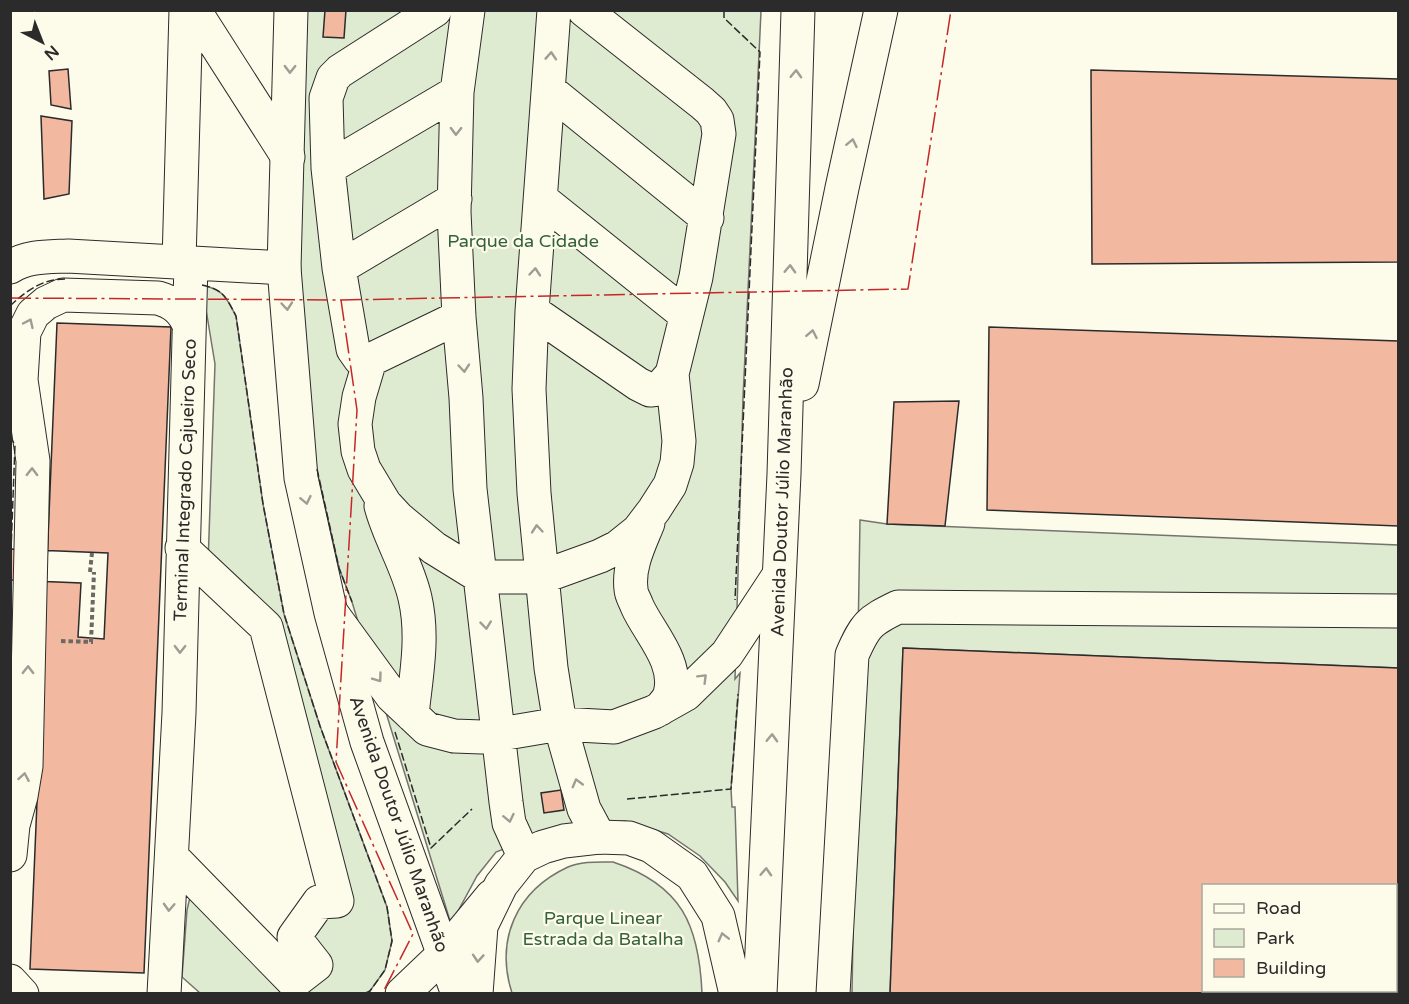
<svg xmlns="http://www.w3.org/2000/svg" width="1409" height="1004" viewBox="0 0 1409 1004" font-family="'Varela Round',sans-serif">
<rect width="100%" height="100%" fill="#fdfbea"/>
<path fill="#deebd1" stroke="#74746e" stroke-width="1.5" d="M303 11H761L743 398 735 679 740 673 731 789 732 807H735L738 901 725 882 700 856 668 834 625 821 559 827 496 852 477 876 451 924 352 602 339 568 314 458 297 296Z
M202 285C224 290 226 297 236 316L263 504 284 614 320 726 387 907 392 941 385 970 370 991 365 993H296L299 939 322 909 273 622 208 564 215 364Z
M860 520 887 524 1398 545V668L903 648 890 993 852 994Z
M613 862C682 885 699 925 702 993H512C495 940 516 891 568 867 581 861 599 862 613 862Z
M190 897 293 993H200L182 977 187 910Z"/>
<path fill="#f2b8a0" stroke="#2b2b2b" stroke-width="1.5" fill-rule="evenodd" d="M325 10H346L344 38 323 37Z
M68 69 71 109 51 105 49 71Z
M1091 70 1398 79V262L1092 264Z
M41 116 72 121 69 194 44 199Z
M57 323 171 327 144 973 30 969Z
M989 327 1398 341V526L987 510Z
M959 401 945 526 887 524 894 402Z
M10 549 108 553 104 639 78 637 81 583 10 580Z
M903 648 1398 668V994H890ZM1204 886H1396V990H1204Z
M561 790 564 810 544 813 541 793Z"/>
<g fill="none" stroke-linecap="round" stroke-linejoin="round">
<g stroke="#2b2b2b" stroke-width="35">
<path id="minor" d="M194 10 288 157
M435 10 340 71 333 78 326 98 328 168 457 92
M468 10 457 92 454 212 459 317 466 398 470 489 506 802 509 823 524 856
M554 10 532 311 529 389 534 493 551 668 560 724 584 809 599 837
M549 90 707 218
M328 168 339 268 455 199
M541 199 686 315
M179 262 186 10
M10 267C28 256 47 257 68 256L284 268
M339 268 353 349 360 359 370 360 459 317
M532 311 638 384 650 390 659 389 672 374 696 277 719 134 717 120 711 111 702 103 584 10
M370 360 359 397 355 424 358 451 364 469 385 504 398 518 434 548 481 577H542L600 556 618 547 638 531 654 510 670 485 677 463 679 441 672 374
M381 506C389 537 408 566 415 598 424 637 416 676 412 715
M648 523C640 543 628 566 631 589 631 595 635 600 637 606 649 633 679 662 670 694 669 699 663 705 660 709
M333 615 392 696 427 729 454 736 482 737 560 724 614 727 654 712 686 694 727 654 779 575
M10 855 13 825 21 796 26 766 33 461 21 380 24 332 33 314 46 303 63 295 158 298C173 302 183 310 189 325
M172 857 294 982 316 965 294 937 319 902 337 901 266 627 182 548
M10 981 22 994
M164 994 179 713 191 263
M402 994 445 953 492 896
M833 994 852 655C865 625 869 621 898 607L1398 611"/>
</g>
<g stroke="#2b2b2b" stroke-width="35">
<path id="highway" d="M291 10 284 268 301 478 331 613 367 742 458 994
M802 384 842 188 881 10
M476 994 481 926 501 885 524 856 543 847 564 841 599 837 629 838 651 846 692 875 718 916 736 994
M760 994 784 474 798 10"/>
</g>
<path stroke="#6a6964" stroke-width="4" stroke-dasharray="4.5 3" stroke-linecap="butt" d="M90 572 92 553
M61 641 93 642
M91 642 94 572"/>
<use href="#minor" stroke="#fdfbea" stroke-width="33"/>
<use href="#highway" stroke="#fdfbea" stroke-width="33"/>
<path stroke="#2b2b2b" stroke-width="1.5" stroke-dasharray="8 3" stroke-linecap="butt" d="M724 10V18L760 52 735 600
M202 285C224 290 226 297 236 316L263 504 284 614 320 726 387 907 392 941 385 970 370 991 365 994
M10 306C26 291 42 279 65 279
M10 436 15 445 11 551
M317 469 339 568 352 602
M395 732 431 848 472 809
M627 799 731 789 738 694"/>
<path stroke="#c62828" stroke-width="1.5" stroke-dasharray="21 4.5 3 4.5" stroke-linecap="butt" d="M10 298 341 300 908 289 951 10
M341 300 357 410 336 762 413 934 382 994"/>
</g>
<defs><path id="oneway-chevron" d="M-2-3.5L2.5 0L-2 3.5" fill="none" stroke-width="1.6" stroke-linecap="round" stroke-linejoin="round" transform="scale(1.5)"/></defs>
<g stroke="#9e9d94">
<use href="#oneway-chevron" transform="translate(551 56) rotate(-86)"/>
<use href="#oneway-chevron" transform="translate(290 69) rotate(91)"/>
<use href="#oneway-chevron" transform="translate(796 74) rotate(-88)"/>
<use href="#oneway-chevron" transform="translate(456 131) rotate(91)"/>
<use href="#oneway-chevron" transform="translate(852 143) rotate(-78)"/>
<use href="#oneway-chevron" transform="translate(790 269) rotate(-88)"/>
<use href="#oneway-chevron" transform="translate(535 272) rotate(-85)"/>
<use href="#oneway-chevron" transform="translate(287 306) rotate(85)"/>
<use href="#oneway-chevron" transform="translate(29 323) rotate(-65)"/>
<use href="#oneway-chevron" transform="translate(812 334) rotate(-79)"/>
<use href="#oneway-chevron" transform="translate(464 368) rotate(85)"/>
<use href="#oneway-chevron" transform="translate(32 472) rotate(-89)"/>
<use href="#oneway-chevron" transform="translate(306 500) rotate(78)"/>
<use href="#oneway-chevron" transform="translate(537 529) rotate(-95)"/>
<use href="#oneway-chevron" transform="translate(486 625) rotate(84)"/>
<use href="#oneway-chevron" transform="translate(180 649) rotate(91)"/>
<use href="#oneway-chevron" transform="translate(28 670) rotate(-89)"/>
<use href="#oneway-chevron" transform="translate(378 678) rotate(54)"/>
<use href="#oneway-chevron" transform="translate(703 678) rotate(-45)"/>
<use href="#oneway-chevron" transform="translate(772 738) rotate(-88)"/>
<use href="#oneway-chevron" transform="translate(24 777) rotate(-80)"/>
<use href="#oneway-chevron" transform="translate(577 783) rotate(-105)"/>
<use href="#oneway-chevron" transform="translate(509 818) rotate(78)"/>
<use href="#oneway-chevron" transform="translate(766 872) rotate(-87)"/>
<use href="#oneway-chevron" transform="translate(169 907) rotate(93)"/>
<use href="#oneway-chevron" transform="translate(723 937) rotate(-104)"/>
<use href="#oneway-chevron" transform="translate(478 958) rotate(94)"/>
</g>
<g text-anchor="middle" stroke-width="4.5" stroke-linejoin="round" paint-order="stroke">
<g font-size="18" fill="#34623c" stroke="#fdfbea">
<text x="523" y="247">Parque da Cidade</text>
<text x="603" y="924">Parque Linear<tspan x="603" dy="21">Estrada da Batalha</tspan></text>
</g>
<g font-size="18" fill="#2b2b2b" stroke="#fdfbea">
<text transform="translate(185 480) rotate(-88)" y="6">Terminal Integrado Cajueiro Seco</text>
<text transform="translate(782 502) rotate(-88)" y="6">Avenida Doutor Júlio Maranhão</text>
<text transform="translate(399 824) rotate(71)" y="6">Avenida Doutor Júlio Maranhão</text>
</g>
</g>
<rect width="1409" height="1004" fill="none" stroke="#2b2b2b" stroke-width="24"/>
<rect x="1202" y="884" width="195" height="108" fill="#fdfbea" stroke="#a9a89e" stroke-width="1.5"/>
<rect x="1214" y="904" width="30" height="9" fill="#fdfbea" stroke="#a9a89e" stroke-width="1.5"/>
<text x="1256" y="914" font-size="18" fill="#2b2b2b">Road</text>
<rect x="1214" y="929" width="30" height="18" fill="#deebd1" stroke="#a9a89e" stroke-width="1.5"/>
<text x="1256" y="944" font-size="18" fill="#2b2b2b">Park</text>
<rect x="1214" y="959" width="30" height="18" fill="#f2b8a0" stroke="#a9a89e" stroke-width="1.5"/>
<text x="1256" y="974" font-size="18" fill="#2b2b2b">Building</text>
<g transform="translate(42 42) rotate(138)" stroke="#fdfbea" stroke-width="4.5" paint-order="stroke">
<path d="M0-4.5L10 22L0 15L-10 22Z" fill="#2b2b2b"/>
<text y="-9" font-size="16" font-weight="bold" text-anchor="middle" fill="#2b2b2b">N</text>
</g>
</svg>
